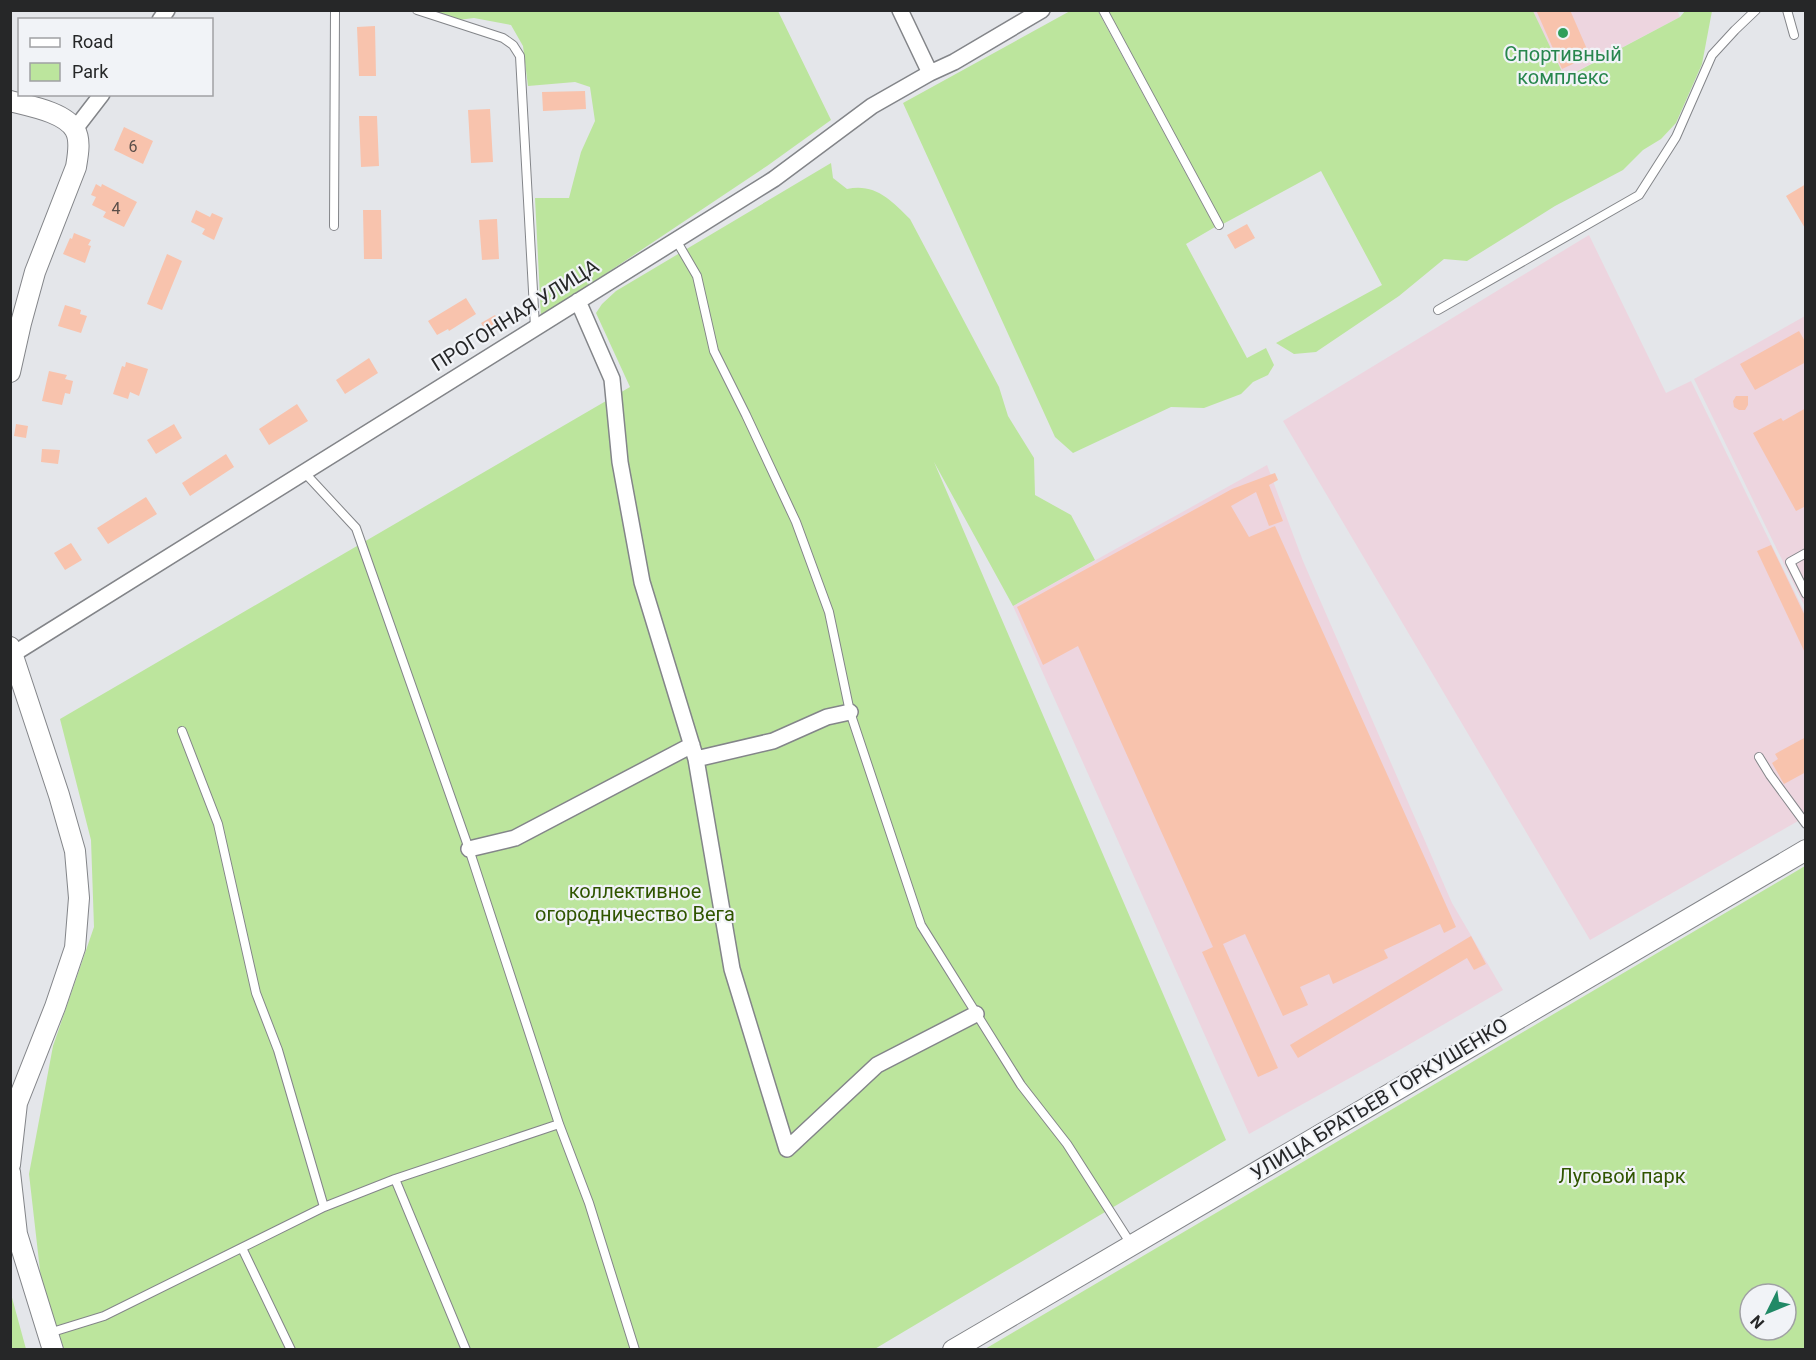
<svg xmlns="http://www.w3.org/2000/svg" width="1816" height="1360" viewBox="0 0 1816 1360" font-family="Roboto,sans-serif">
<rect width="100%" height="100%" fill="#e4e6ea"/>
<path fill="#edd5df" d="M1677 10 1680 17 1564 78 1533 11Z
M1589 235 1666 393 1691 381 1805 613V817L1590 940 1283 421Z
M1805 316V607L1694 379Z
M1267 465 1303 561 1452 903 1503 990 1384 1059 1249 1134 1013 606Z"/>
<path fill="#bce59d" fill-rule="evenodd" d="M431 11H778L831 120 767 166 541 317 535 198H569L581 152 595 121 590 87 575 82 528 86 523 46 511 25 474 18 458 20Z
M1070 11H1098L1215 227 1186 244 1247 358 1266 348 1274 365 1268 375 1253 382 1241 394 1204 408 1171 407 1073 453 1055 437 903 103Z
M1108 11H1533L1565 78 1680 17 1685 11H1712L1702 64 1676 123 1661 139 1643 150 1623 170 1555 206 1467 261 1444 259 1399 296 1316 352 1294 354 1276 343 1382 285 1321 171 1223 224Z
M831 163 833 178 847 189C875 183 891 200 910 219L999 387 1008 416 1034 458 1035 495 1071 515 1095 560 1013 606 934 462 1226 1140 873 1350 64 1349 41 1279 29 1174 53 1046 94 927 91 840 60 719 630 387 596 313 602 304 616 291Z
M1805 866V1349H985ZM1750 1294H1786V1330H1750Z
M11 1294 26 1349H11Z"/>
<path fill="#f8c3ad" d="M1536 10H1570L1590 56 1562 69Z
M375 26 376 76H359L357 27Z
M585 91 586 109 543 111 542 92Z
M490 109 493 162 471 163 468 110Z
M359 116H377L379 166 361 167Z
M124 127 153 141 143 164 114 150Z
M96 184 101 187 102 184 137 202 124 227 103 217 106 212 92 205 96 197 91 195Z
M1806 184V230L1786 196Z
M196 210 210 217 212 213 223 218 214 240 202 234 205 229 191 222Z
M363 210H381L382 259H364Z
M497 219 499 259 482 260 479 220Z
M1247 224 1255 238 1235 249 1227 235Z
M74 233 91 240 88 245 91 246 85 263 63 254 70 238 72 239Z
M167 254 182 261 162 310 147 304Z
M466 298 476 314 449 331 448 329 437 335 428 321Z
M65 305 81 310 80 314 87 316 81 333 58 326Z
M495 315 502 326 488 334 481 323Z
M1799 331 1806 343V362L1755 390 1740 364Z
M369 358 378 373 345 394 336 380Z
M126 362 148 369 139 396 130 392 128 399 113 394 122 366 125 367Z
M49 371 67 375 65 379 73 381 70 394 65 393 62 405 42 401Z
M1736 396H1748V405L1745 410H1739L1734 407 1733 401Z
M297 404 308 421 269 445 259 429Z
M1806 408V506L1796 511 1753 433 1781 418 1783 421Z
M16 424 28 426 26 438 14 436Z
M174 424 182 438 156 454 147 440Z
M42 449 60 450 58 464 41 462Z
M226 454 234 467 190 496 182 483Z
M1275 473 1278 480 1269 485 1283 521 1269 526 1256 492 1231 506 1249 537 1275 526 1456 927 1444 933 1440 924 1384 950 1388 958 1333 984 1329 974 1300 987 1308 1005 1283 1016 1245 934 1223 944 1278 1068 1258 1077 1202 952 1213 947 1078 646 1043 665 1017 607 1232 489Z
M146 497 157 514 108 544 97 528Z
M71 543 82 560 65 570 54 553Z
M1771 545 1806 618V655L1757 551Z
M1806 737V772L1784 784 1772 763 1778 759 1775 754Z
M1471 936 1486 964 1474 970 1467 958 1298 1058 1290 1045Z"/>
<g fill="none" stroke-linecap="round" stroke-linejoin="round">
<g stroke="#838589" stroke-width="10">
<path id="service" d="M417 10 503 38 513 45 520 56 535 327
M1103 10 1219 225
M1787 10 1794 35
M334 226 335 10
M676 240 697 276 714 351 746 415 796 522 829 612 850 712 921 925 1021 1085 1067 1144 1131 1244
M1438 310 1639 195 1676 137 1712 55 1735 30 1756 10
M304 472 356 528 469 849 559 1124 589 1203 635 1350
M1806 553 1790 562 1806 594
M182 731 218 824 256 993 278 1050 324 1207
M1759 757 1770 775 1806 824
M395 1179 466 1350
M242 1248 291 1350
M49 1333 104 1316 324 1207 395 1179 559 1124"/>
</g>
<g stroke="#838589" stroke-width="18">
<path id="minor" d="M900 10 930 73
M160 20 167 10
M75 129 102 94
M578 301 612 379 620 462 642 582 696 759 732 969 787 1149 877 1065 976 1014
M10 656 774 179 872 106 930 73 954 62 1042 10
M696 759 773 741 827 717 850 712
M469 849 515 838 692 745"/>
</g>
<g stroke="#838589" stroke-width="22">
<path id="tertiary" d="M10 101C29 106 65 112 75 130 81 140 78 155 76 167L35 272 21 323 10 372
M10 647 59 795 75 851 79 898 75 948 55 1007 17 1103 10 1165
M10 1172 17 1234 53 1350
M953 1350 1806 850"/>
</g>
<use href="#service" stroke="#fff" stroke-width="8"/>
<use href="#minor" stroke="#fff" stroke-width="15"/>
<use href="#tertiary" stroke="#fff" stroke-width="20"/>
</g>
<circle fill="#2e9e5b" stroke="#f1f3f7" stroke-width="2" cx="1563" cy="33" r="6"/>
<g text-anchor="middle" stroke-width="4.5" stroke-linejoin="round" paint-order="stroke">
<g font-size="16" fill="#5a4e49">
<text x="133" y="152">6</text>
<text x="116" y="214">4</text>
</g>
<g font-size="20" fill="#27864d" stroke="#f1f3f7">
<text x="1563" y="61">Спортивный<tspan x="1563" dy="23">комплекс</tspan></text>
</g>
<g font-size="20" fill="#262728" stroke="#f1f3f7">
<text transform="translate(515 315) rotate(-32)" y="7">ПРОГОННАЯ УЛИЦА</text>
<text transform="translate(1379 1099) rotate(-31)" y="7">УЛИЦА БРАТЬЕВ ГОРКУШЕНКО</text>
</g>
<g font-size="20" fill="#305500" stroke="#f1f3f7">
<text x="635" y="898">коллективное<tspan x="635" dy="23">огородничество Вега</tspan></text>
<text x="1622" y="1183">Луговой парк</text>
</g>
</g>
<rect width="1816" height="1360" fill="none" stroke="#262728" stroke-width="24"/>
<rect x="18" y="18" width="195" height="78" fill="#f1f3f7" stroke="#a0a1a4" stroke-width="1.5"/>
<rect x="30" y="38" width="30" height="9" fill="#ffffff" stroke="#a0a1a4" stroke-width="1.5"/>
<text x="72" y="48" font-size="18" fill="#262728">Road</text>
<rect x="30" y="63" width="30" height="18" fill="#bce59d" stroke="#a0a1a4" stroke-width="1.5"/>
<text x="72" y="78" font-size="18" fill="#262728">Park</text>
<g transform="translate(1768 1312) rotate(227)"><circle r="28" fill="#f1f3f7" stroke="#a0a1a4" stroke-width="1.5"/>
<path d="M0-4.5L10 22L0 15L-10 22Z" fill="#218966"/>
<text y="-9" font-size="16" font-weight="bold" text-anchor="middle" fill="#262728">N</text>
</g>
</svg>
